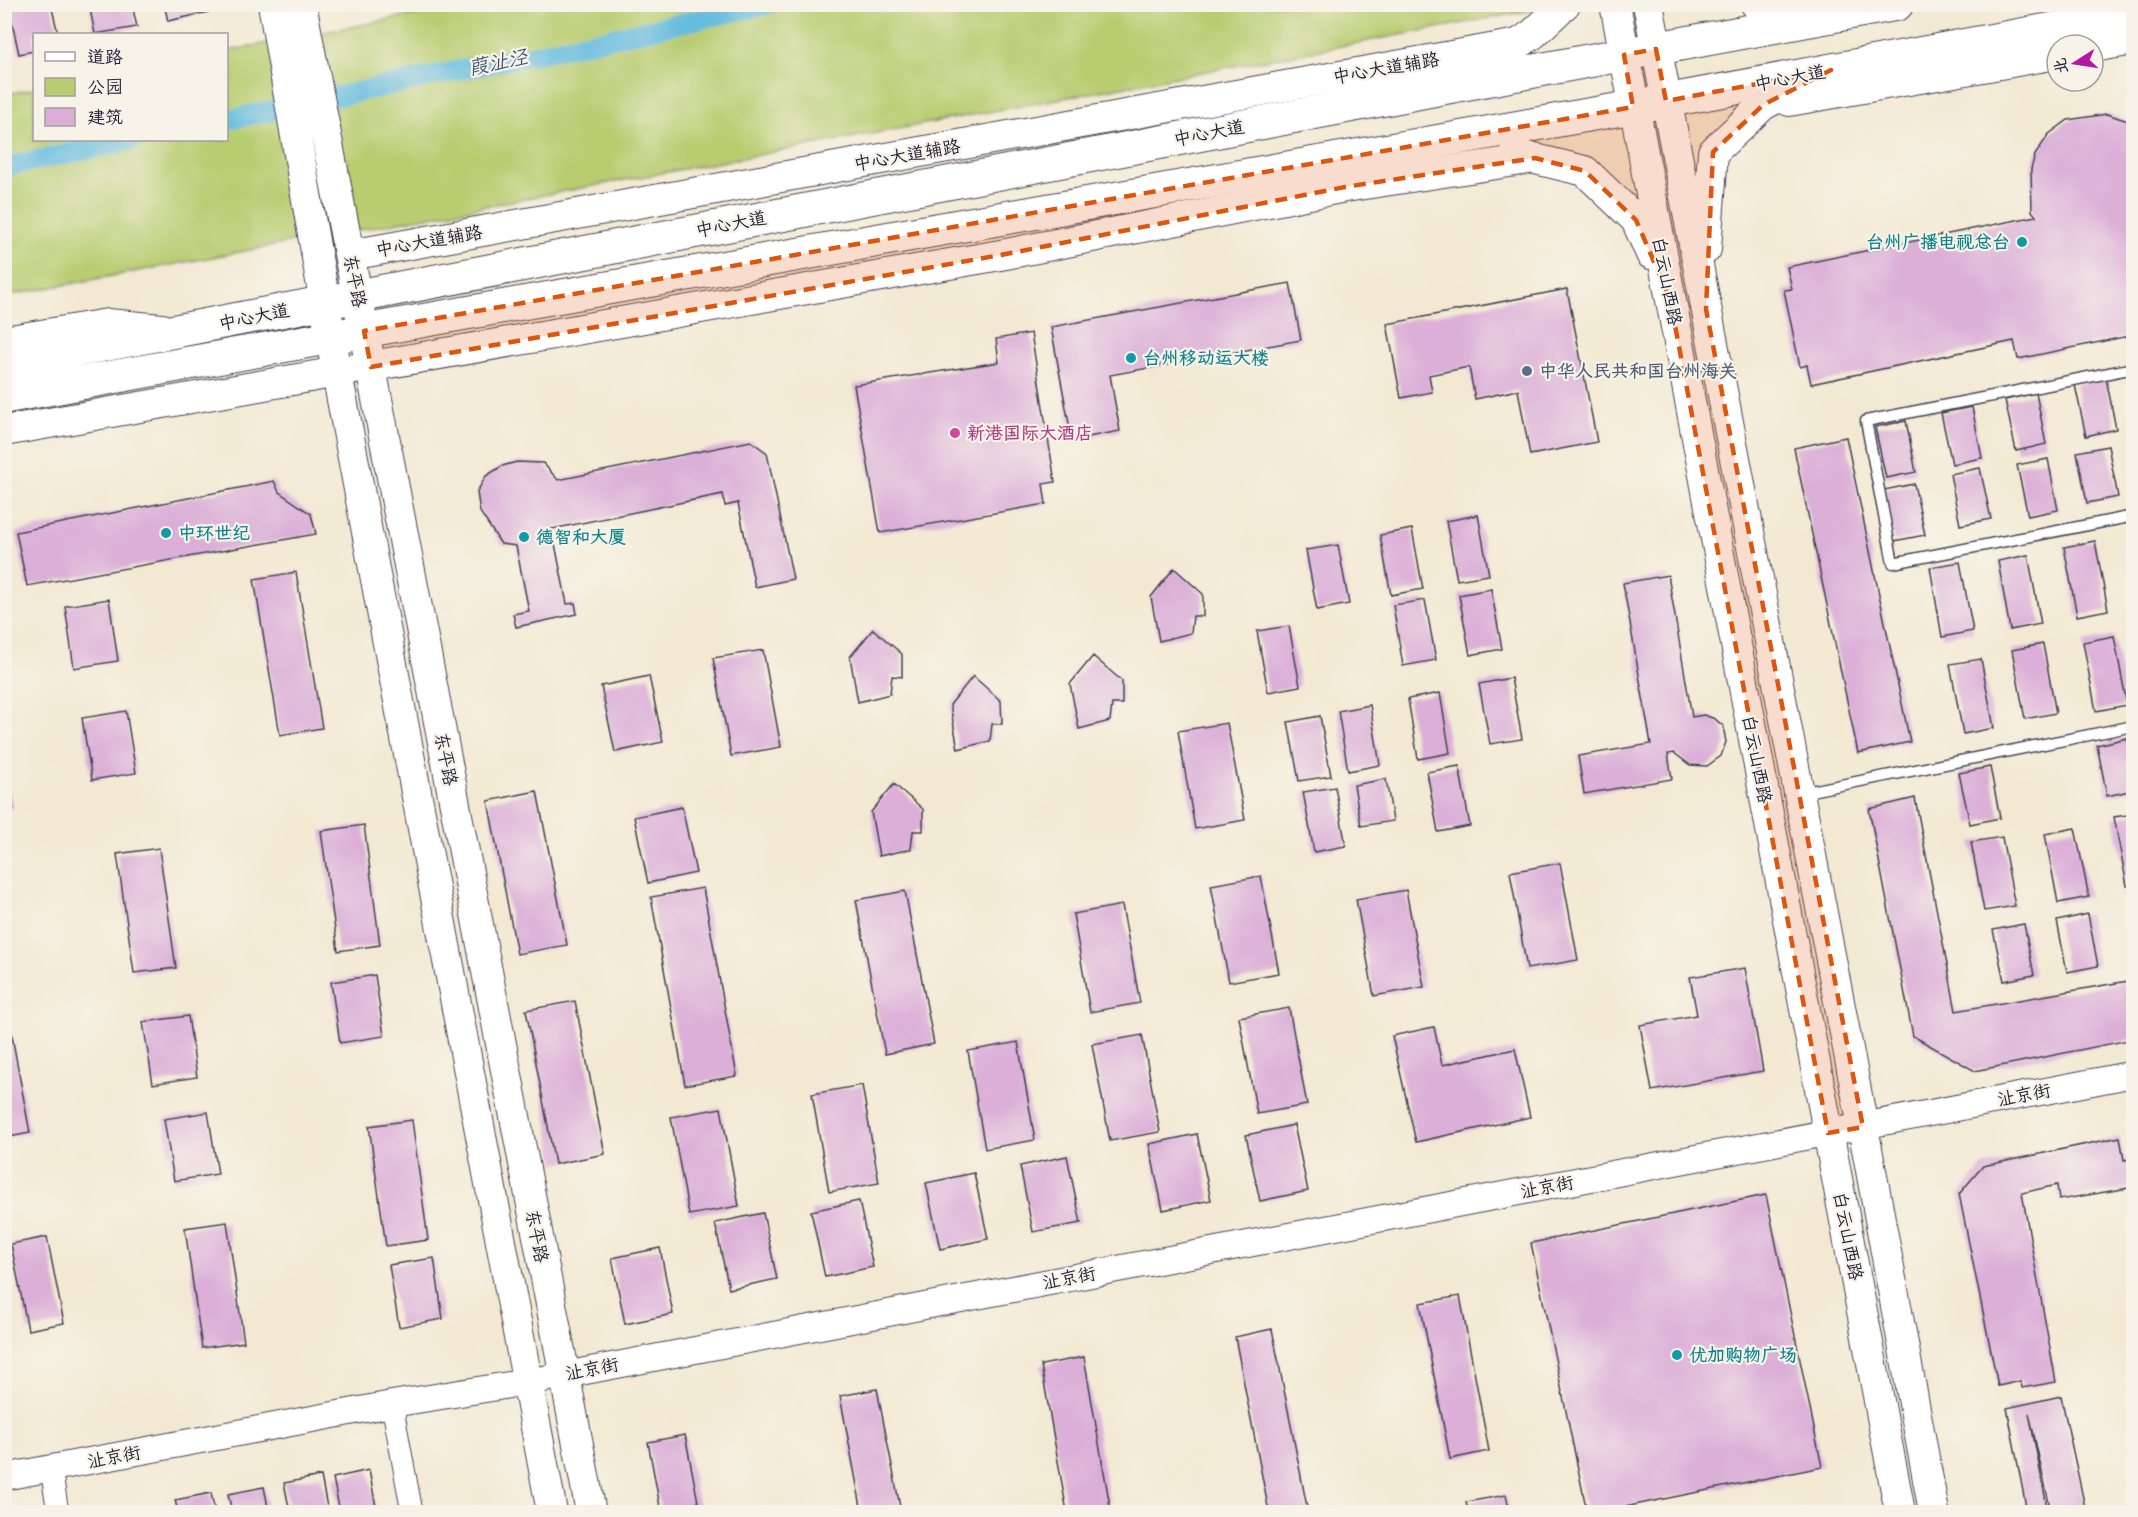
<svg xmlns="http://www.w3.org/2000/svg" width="2138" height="1517" viewBox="0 0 2138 1517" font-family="Itim,'LXGW WenKai TC',sans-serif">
<rect width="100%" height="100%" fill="#f7f3e8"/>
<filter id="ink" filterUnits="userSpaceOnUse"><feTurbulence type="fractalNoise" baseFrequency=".0167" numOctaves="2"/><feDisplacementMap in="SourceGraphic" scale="12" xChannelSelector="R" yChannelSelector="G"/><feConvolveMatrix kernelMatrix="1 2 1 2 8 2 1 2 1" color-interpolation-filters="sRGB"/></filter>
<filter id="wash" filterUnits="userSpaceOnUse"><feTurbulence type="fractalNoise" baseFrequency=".008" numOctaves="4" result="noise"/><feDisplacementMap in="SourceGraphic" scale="24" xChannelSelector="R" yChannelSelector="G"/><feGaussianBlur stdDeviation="1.35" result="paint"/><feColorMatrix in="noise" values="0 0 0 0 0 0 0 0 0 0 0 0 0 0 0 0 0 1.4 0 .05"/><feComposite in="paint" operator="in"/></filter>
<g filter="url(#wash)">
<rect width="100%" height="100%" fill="#f3e9d3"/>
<path fill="#b8cc70" stroke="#6d7756" stroke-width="1.5" d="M463 5H1560L5 296V94L34 89V140H226L227 51Z"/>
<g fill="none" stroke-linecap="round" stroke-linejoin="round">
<path stroke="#60bade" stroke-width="20" d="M226 120 770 4
M4 167 133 140"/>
</g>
<g id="blocks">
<path fill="#dbafd8" d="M8 4H51L58 34H34V51L19 54Z
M89 4H132L137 27 95 34Z
M164 4H207L209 12 168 21Z
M2107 114 2134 123V335L2018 359 2014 341 1811 384 1807 365 1800 367 1784 290 1792 289 1787 267 2036 216 2032 211 2031 169 2035 155 2049 134 2068 120Z
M1290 283 1301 340 1110 375 1120 431 1072 440 1051 327Z
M1567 289 1597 442 1530 455 1518 390 1475 399 1469 367 1429 375 1432 392 1401 398 1387 324Z
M1031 333 1055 482 1043 484 1046 504 880 533 854 385 999 362 996 339Z
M2106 378 2116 429 2086 436 2075 385Z
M2036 393 2046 444 2016 451 2005 400Z
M1972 407 1982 458 1952 464 1941 413Z
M1906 421 1916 472 1886 478 1875 427Z
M1846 437 1910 742 1858 753 1794 448Z
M751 441 767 453 793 579 755 587 738 503 725 506 723 494 552 529 567 604 575 603 577 614 516 627 513 614 529 611 516 546 501 544 480 512 477 492 486 476 502 466 517 462 543 463 558 480Z
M2108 446 2118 497 2087 503 2077 452Z
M2048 459 2058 510 2028 516 2017 465Z
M1980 468 1991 519 1960 525 1950 474Z
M274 481 279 492 311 514 316 534 27 586 16 532Z
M1914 484 1925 535 1894 541 1884 490Z
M1478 515 1489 575 1457 580 1446 521Z
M1412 529 1423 589 1391 595 1380 535Z
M2095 541 2108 610 2077 616 2064 547Z
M1338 545 1349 604 1317 610 1306 550Z
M2028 555 2041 624 2010 630 1998 561Z
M1960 562 1973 631 1942 637 1930 567Z
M1174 568 1203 594V616H1193L1191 633 1159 641 1151 597Z
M296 572 322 728 280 735 254 579Z
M1668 575 1692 717 1704 715 1715 719 1723 726 1726 742 1721 756 1707 766 1690 765 1674 753 1668 754 1672 779 1584 794 1578 756 1651 744 1623 583Z
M1491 589 1502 649 1470 655 1459 595Z
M109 599 118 661 74 668 65 606Z
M1425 600 1436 660 1403 666 1393 605Z
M1289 626 1300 686 1268 692 1257 631Z
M873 629 902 654V677L892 676 890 694 858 702 850 657Z
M2114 636 2127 705 2096 711 2083 642Z
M2043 644 2056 713 2025 719 2012 650Z
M763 650 781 747 731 756 713 658Z
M1093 656 1122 681V704H1112L1110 721 1079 729 1070 684Z
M1981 659 1994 728 1963 734 1950 664Z
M649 676 663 742 615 752 601 686Z
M973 676 1001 701 1002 724H992L990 741 958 749 950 705Z
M1511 678 1522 739 1490 744 1479 684Z
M1440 693 1450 753 1418 759 1408 699Z
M1370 705 1380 765 1348 771 1338 711Z
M126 711 136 773 92 780 82 718Z
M1320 716 1331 776 1299 781 1288 722Z
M1227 723 1245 820 1195 829 1178 731Z
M2127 738 2134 768V790L2107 796 2097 745Z
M1459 766 1470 826 1438 832 1427 772Z
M1990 767 2000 818 1970 824 1959 773Z
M4 768 13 808 4 809Z
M1386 779 1393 821 1361 826 1354 785Z
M894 784 923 809V831H913L911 849 879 856 871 812Z
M1335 787 1346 846 1314 852 1303 792Z
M537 791 567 945 517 954 488 801Z
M1915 798 1956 1011 2134 980V1039L1975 1071 1913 1036 1869 809Z
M682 807 696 873 648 883 634 817Z
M2134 814V885L2127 886 2114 817Z
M364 825 380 945 338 951 321 831Z
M2075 828 2089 897 2058 903 2045 834Z
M2002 837 2015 906 1984 911 1971 842Z
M159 848 176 968 134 973 117 854Z
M1560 863 1578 960 1527 969 1510 872Z
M1261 876 1279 973 1229 982 1211 885Z
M703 888 737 1076 685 1085 651 897Z
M1406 890 1424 987 1374 996 1356 899Z
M905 891 934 1044 885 1054 856 900Z
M1122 905 1140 1003 1090 1012 1073 914Z
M2088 914 2098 966 2067 972 2057 921Z
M2024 924 2034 975 2004 981 1993 930Z
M1745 968 1763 1071 1652 1091 1640 1025 1697 1015 1690 977Z
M375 975 384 1036 340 1043 331 982Z
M575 1001 605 1154 555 1164 526 1010Z
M1289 1008 1307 1105 1257 1114 1239 1017Z
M4 1009H7L30 1133 4 1138Z
M188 1016 197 1077 153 1084 143 1022Z
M1434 1027 1442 1065 1515 1049 1530 1117 1416 1142 1392 1036Z
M1142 1035 1160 1132 1110 1141 1092 1044Z
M1018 1042 1035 1140 985 1149 968 1051Z
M862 1085 879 1183 829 1192 812 1094Z
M721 1108 739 1206 689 1215 671 1117Z
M208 1112 218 1174 174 1181 164 1119Z
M412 1120 428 1240 386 1246 369 1126Z
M1294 1125 1308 1191 1260 1201 1246 1135Z
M1197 1134 1211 1200 1163 1210 1149 1144Z
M2120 1137 2124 1160 2134 1158V1187L2059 1200 2057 1185 2022 1193 2056 1382 2022 1388 2021 1381 1998 1386 1959 1194 1983 1166Z
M1067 1156 1081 1223 1033 1232 1020 1166Z
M974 1173 988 1239 940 1249 926 1183Z
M1766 1195 1822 1467 1600 1512H1587L1531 1243Z
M859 1201 873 1267 825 1277 811 1211Z
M763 1213 777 1279 729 1289 715 1223Z
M227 1222 244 1342 202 1348 185 1228Z
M47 1237 64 1323 28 1330 11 1244Z
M660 1248 673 1314 625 1324 612 1258Z
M434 1258 443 1319 399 1327 389 1265Z
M1460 1296 1489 1451 1450 1459 1420 1303Z
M1272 1329 1308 1512H1269L1235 1337Z
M1084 1357 1111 1512H1067L1041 1365Z
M877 1389 901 1512H862L840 1396Z
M2061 1396 2085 1507 2051 1512 2029 1413 2048 1512H2027L2007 1408Z
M685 1435 700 1512H661L648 1442Z
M369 1470 377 1512H340L333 1478Z
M321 1476 328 1512H290L284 1483Z
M264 1487 269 1512H232L228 1494Z
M211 1493 215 1512H178L175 1500Z
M1506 1495 1510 1512H1468L1466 1502Z
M163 1508 164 1512H144V1511Z"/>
</g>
</g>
<g filter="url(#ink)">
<use href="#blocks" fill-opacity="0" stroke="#414052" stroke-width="1.5"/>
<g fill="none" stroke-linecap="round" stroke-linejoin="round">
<g stroke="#414052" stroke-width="13">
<path id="service" d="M2134 368 1866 421 1893 563 2134 516
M1801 793 2134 726"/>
</g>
<g stroke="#414052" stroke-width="23">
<path id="minor" d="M392 1404 412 1512
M51 1469 58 1512"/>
</g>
<g stroke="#414052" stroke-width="28">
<path id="tertiary" d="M4 1477 392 1404 528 1382 2134 1074"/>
</g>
<g stroke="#414052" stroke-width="32">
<path id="secondary" d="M273 4 337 373 552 1512
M301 4 591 1512
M1615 4 1900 1512
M1648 4 1863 1127 1934 1512
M1756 4 1810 21
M2093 47 2134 40
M1502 55 1533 34 1565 4
M1789 101 2057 54
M1515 154 1585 171 1636 220 1651 254
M1706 249 1713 152 1763 105 1816 78
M350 255 1518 44
M4 341 108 324 162 329
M4 431 1006 254 1345 187 1535 158"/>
</g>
<g stroke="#414052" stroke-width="35">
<path id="primary" d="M4 364 1458 85 1897 4
M4 397 364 331 1633 107 2134 14"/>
</g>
<use href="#service" stroke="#fff" stroke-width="10"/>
<use href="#minor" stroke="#fff" stroke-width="21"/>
<use href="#tertiary" stroke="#fff" stroke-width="26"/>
<use href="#secondary" stroke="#fff" stroke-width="30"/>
<use href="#primary" stroke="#fff" stroke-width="33"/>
</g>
</g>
<path fill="#de560e" fill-opacity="0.2" stroke="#de560e" stroke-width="4.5" stroke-dasharray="12 8" stroke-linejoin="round" d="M1656 49 1666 101 1831 70 1763 105 1713 152 1706 309 1863 1127 1828 1133 1670 299 1636 220 1585 171 1535 158 1345 187 1006 254 371 367 364 331 1633 107 1624 55Z"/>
<g fill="#0f9aa8" stroke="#f7f3e8" stroke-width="2">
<circle cx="2022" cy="242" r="6"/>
<circle cx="1131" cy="358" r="6"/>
<circle cx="166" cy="533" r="6"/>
<circle cx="524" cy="537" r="6"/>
<circle cx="1677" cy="1355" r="6"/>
</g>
<circle fill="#5c6f8a" stroke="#f7f3e8" stroke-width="2" cx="1527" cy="371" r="6"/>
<circle fill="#d1479c" stroke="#f7f3e8" stroke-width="2" cx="955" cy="433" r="6"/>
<g text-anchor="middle" stroke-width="4.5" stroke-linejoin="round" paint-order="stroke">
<g font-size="18" fill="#22223b" stroke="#f7f3e8">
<text transform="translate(1386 68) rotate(-10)" y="6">中心大道辅路</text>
<text transform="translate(1790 78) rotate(-11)" y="6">中心大道</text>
<text transform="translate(1209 133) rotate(-11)" y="6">中心大道</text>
<text transform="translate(907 155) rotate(-10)" y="6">中心大道辅路</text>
<text transform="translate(731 224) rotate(-11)" y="6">中心大道</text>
<text transform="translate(429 241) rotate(-10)" y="6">中心大道辅路</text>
<text transform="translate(355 281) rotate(79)" y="6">东平路</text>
<text transform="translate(1667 281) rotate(79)" y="6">白云山西路</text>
<text transform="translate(254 317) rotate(-12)" y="6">中心大道</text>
<text transform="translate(446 759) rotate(79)" y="6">东平路</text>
<text transform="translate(1757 759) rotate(79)" y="6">白云山西路</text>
<text transform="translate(2024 1095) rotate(-11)" y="6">沚京街</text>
<text transform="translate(1547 1187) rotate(-11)" y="6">沚京街</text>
<text transform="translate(537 1236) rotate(79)" y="6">东平路</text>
<text transform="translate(1848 1236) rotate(79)" y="6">白云山西路</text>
<text transform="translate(1069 1278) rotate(-11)" y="6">沚京街</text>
<text transform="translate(592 1369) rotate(-11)" y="6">沚京街</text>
<text transform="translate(114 1457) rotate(-11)" y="6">沚京街</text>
</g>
<g font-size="18" font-weight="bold" fill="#0d838f" stroke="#f7f3e8" text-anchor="start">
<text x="2010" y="248" text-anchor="end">台州广播电视总台</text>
<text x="1143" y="364">台州移动运大楼</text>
<text x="178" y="539">中环世纪</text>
<text x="536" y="543">德智和大厦</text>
<text x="1689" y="1361">优加购物广场</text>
</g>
<g font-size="18" font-weight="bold" fill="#4e5e75" stroke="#f7f3e8" text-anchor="start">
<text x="1539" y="377">中华人民共和国台州海关</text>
</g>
<g font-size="18" font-weight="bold" fill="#b23c85" stroke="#f7f3e8" text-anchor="start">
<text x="967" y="439">新港国际大酒店</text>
</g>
<g font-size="20" font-style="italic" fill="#385774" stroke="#f7f3e8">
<text transform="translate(498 62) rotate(-12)" y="7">葭沚泾</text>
</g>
</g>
<rect width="2138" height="1517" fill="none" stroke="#f7f3e8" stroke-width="24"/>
<rect x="33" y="33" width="195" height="108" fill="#f7f3e8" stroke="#a29fa3" stroke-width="1.5"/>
<rect x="45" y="52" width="30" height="9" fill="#ffffff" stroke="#a29fa3" stroke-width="1.5"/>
<text x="87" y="63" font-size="18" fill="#22223b">道路</text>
<rect x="45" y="78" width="30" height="18" fill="#b8cc70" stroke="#a29fa3" stroke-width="1.5"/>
<text x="87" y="93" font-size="18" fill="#22223b">公园</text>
<rect x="45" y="108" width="30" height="18" fill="#dbafd8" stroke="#a29fa3" stroke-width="1.5"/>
<text x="87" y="123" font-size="18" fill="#22223b">建筑</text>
<g transform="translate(2075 63) rotate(258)"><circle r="28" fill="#f7f3e8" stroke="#a29fa3" stroke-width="1.5"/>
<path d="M0-4.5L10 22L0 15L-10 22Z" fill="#b5179e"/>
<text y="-9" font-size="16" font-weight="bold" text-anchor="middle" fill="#22223b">北</text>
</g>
</svg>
